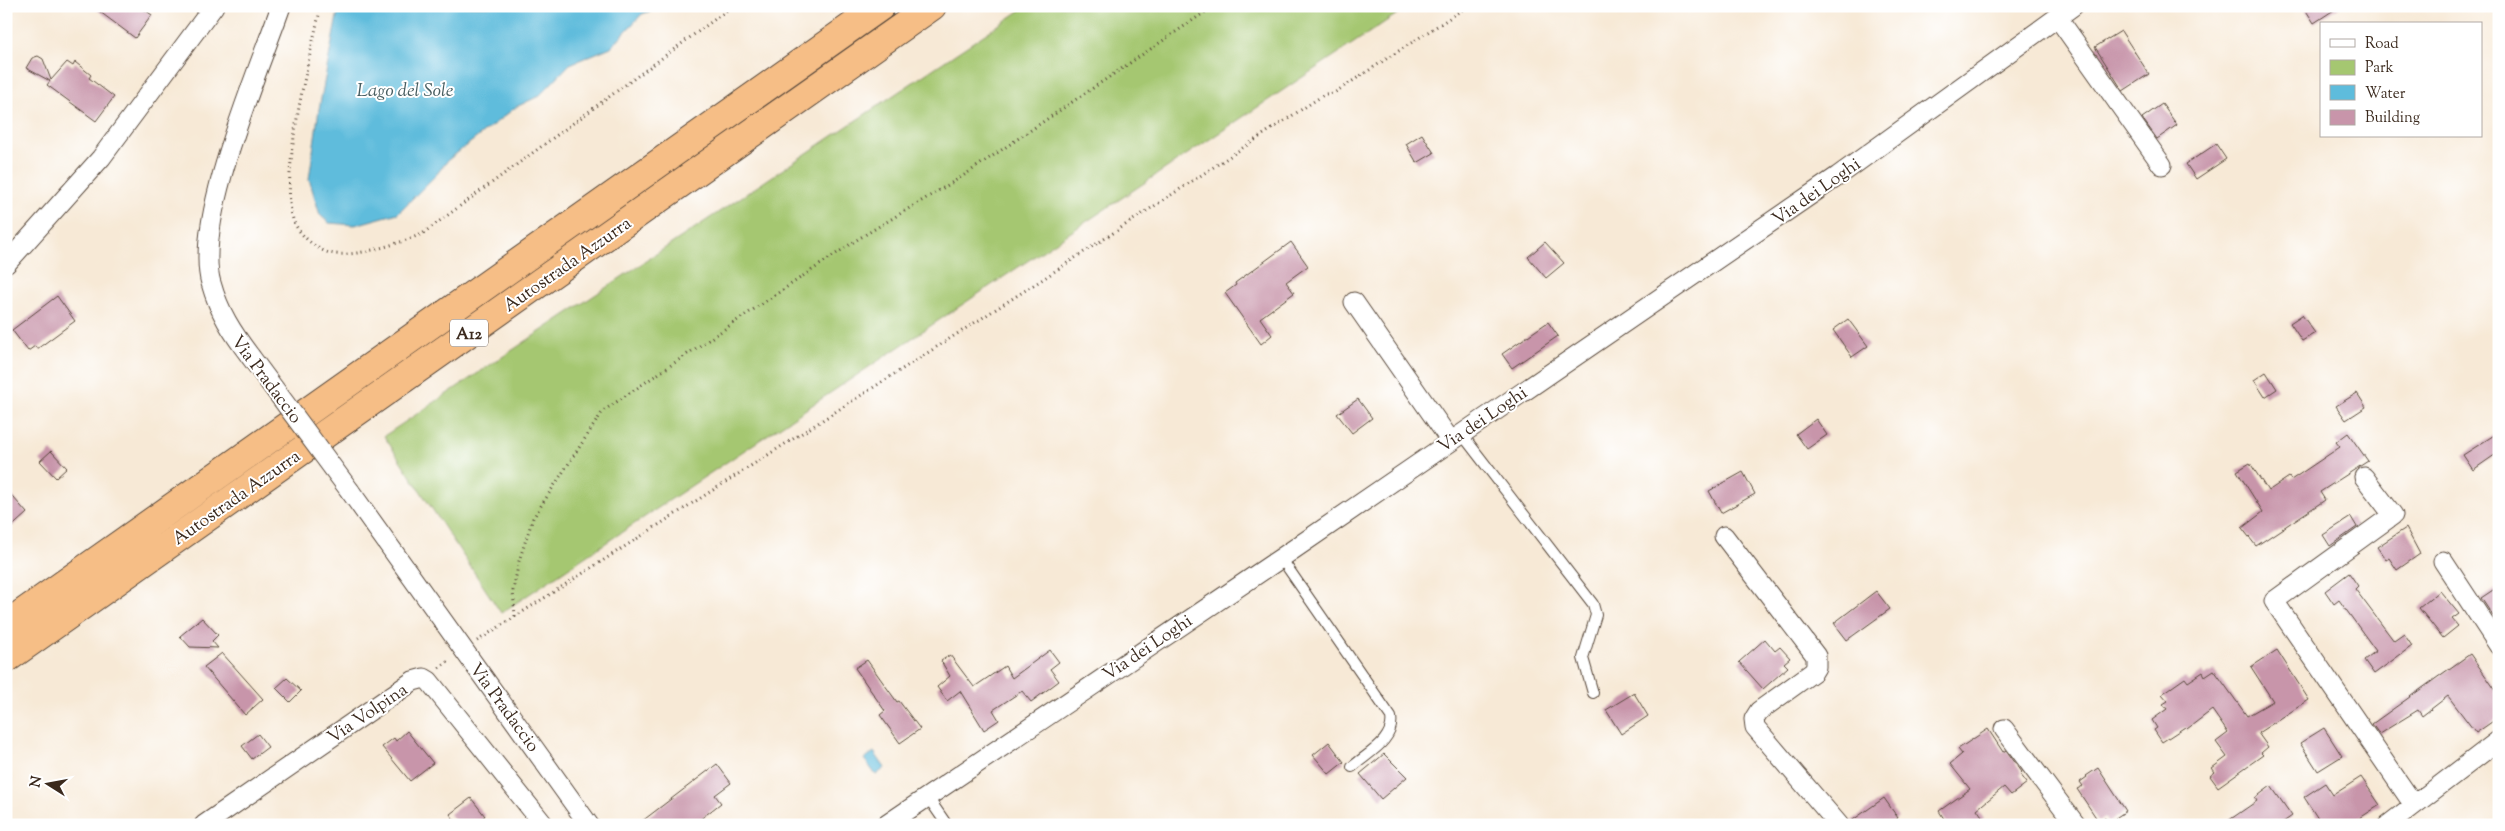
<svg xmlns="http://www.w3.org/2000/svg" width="2505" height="831" viewBox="0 0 2505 831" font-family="'Sorts Mill Goudy',serif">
<rect width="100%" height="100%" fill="#fff"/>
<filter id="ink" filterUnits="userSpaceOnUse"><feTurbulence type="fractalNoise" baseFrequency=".02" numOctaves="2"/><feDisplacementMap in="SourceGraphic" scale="10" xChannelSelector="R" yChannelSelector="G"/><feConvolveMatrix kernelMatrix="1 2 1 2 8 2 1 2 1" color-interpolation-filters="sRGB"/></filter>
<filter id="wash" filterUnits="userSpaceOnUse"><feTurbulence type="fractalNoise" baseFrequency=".0096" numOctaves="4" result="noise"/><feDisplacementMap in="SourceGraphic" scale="20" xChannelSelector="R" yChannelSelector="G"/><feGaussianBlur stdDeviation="1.12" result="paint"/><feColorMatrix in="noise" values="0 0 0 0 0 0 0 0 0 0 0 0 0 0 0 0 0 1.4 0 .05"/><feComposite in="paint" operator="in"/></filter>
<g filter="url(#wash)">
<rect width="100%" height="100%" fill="#f7e9d6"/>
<path fill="#a5c771" stroke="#707848" d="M1027 6H1409L501 613 384 436Z"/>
<path fill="#5ebcdc" stroke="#4c737d" d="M339 6H665L642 14 611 47 570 64 539 96 516 107 448 160 436 175 398 213 355 225 329 223 320 215 309 179 319 109Z
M874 752 885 768 876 775 864 759Z"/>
<g id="blocks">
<path fill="#c895aa" d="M92 6H139L152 15 135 38Z
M2303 6H2340L2314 23Z
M2121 31 2149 74 2123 91 2095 47Z
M38 56 43 59 51 80 67 62 73 66 75 62 91 75 89 78 114 97 96 121 47 85 50 81 26 68 32 58Z
M2162 104 2177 125 2157 139 2142 118Z
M1422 134 1434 153 1417 163 1406 144Z
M2216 144 2226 159 2196 179 2186 164Z
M1291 242 1308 266 1286 282 1294 293 1260 318 1272 335 1261 344 1225 293 1236 285 1235 283Z
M1545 242 1564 263 1546 278 1528 257Z
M57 296 75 321 37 349 35 346 28 351 12 330Z
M2302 315 2315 333 2302 341 2290 323Z
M1848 319 1868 346 1852 357 1833 330Z
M1548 322 1558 336 1512 368 1502 354Z
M2266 372 2277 389 2265 397 2254 380Z
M2357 393 2366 407 2346 420 2336 406Z
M1358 399 1372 418 1352 433 1337 414Z
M1816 419 1827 435 1807 449 1796 434Z
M2499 432V452L2473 470 2463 455Z
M2348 433 2368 461 2320 492 2325 500 2256 546 2242 528 2263 512 2237 471 2250 463 2268 491 2289 477 2291 480 2340 447 2336 442Z
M51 451 67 468 56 478 40 461Z
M1743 472 1755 494 1721 513 1709 491Z
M6 489 27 513 6 532Z
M2351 517 2357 527 2330 546 2323 535Z
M2406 528 2420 554 2397 570 2389 558 2386 560 2377 547Z
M2349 573 2358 586 2355 589 2394 641 2404 634 2412 646 2374 674 2364 660 2376 651 2339 600 2334 604 2325 591Z
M2499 586V625L2481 598Z
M1876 591 1890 609 1847 640 1834 623Z
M2440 591 2459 614 2452 619 2458 626 2443 638 2419 608Z
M202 618 218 635 212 641 218 648 190 647 180 636Z
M1765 639 1775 651 1780 647 1790 658 1784 663 1788 667 1763 689 1739 662Z
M1050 650 1059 662 1050 669 1059 681 1031 702 1022 691 993 710 999 720 984 730 960 691 947 701 937 687 950 676 941 661 950 655 974 687 1005 666 1012 678Z
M2277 650 2309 700 2258 733 2268 747 2261 753 2263 755 2218 787 2210 776 2215 772 2212 768 2227 757 2216 742 2228 733 2212 710 2187 729 2185 727 2162 742 2154 730 2157 728 2152 720 2167 709 2163 704 2168 701 2162 694 2185 678 2188 682 2203 672 2205 676 2214 670 2247 716 2273 701 2251 667Z
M222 653 263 699 245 715 204 667Z
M2470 654 2499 695V717L2476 733 2448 696 2422 716 2418 710 2379 734 2372 724Z
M867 660 897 702 899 701 920 729 900 743 880 715 885 711 855 668Z
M287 678 301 691 290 702 276 688Z
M1634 693 1648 716 1621 734 1606 710Z
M2324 728 2342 756 2318 771 2300 743Z
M1988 729 2003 752 2006 750 2022 772 2020 774 2027 783 2011 795 2004 787 1977 809 1984 819 1975 825H1948L1939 811 1970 789 1950 764 1962 754 1958 749Z
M407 731 433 763 410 781 382 747 394 738 396 741Z
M258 734 268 747 252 759 242 746Z
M1329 742 1344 762 1329 774 1313 755Z
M1384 754 1407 777 1381 799 1360 774Z
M717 764 731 783 715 795 721 803 693 825H637Z
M2098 768 2126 811 2108 823 2105 818 2099 822 2077 789 2083 786 2080 782 2087 777 2086 776Z
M2361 777 2380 805 2349 825H2322L2304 797 2325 783 2333 795Z
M2271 786 2292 816 2279 825H2222L2257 801 2255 798Z
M471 798 485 816 482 818 487 825H458L450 814Z
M1884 798 1898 818 1889 825H1850V822Z"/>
</g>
</g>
<g filter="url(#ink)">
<use href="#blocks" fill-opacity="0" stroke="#57473a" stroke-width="1"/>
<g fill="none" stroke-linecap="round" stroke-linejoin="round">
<g stroke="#57473a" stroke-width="12">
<path id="lane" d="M1461 433 1593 604 1596 615 1583 658 1593 693
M1281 558 1391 717C1395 740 1368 753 1352 767
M927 796 947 825"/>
</g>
<g stroke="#57473a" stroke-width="21">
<path id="street" d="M2058 18 2162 165
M6 264 101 158 214 6
M1354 302 1450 440
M250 356C232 332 219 312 211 283 193 221 259 70 281 6
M2364 477 2393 515 2274 601 2414 805
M350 491 589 825
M1724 536 1816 656V667L1813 672 1759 711 1754 719 1755 727 1839 825
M2443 561 2499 646
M2004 729 2076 825
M204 825 413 681 424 678 429 681 544 825
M886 825 1281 558 1838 176 2073 6
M2388 825 2499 740"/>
</g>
<g stroke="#57473a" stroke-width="30">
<path id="highway" d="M6 625 881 6
M6 659 932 6"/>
</g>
<path stroke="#57473a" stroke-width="3" stroke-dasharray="1 4" stroke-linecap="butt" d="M321 6C311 51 276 186 295 224 301 236 317 250 330 253 352 259 400 243 422 234L733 6
M515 616 513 591 519 561 533 518 603 411 858 239 963 176 1214 6
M477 641 1043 279 1325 94 1334 93 1468 6
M439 668 450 660"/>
<use href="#lane" stroke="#fff" stroke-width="10"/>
<use href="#street" stroke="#fff" stroke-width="19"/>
<use href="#highway" stroke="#f6be86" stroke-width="28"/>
<g stroke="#57473a" stroke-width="21" stroke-linecap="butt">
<path id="street-bridge" d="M250 356 350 491"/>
</g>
<use href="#street-bridge" stroke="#fff" stroke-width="19"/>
</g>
</g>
<g text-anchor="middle" stroke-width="4" stroke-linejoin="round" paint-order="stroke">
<rect fill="#fff" stroke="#766a62" stroke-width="1" x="450" y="319.5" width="38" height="27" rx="4"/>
<g font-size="16" font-weight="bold" fill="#3b2a1e">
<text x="469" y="339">A12</text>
</g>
<g font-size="18" fill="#3b2a1e" stroke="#fff">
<text transform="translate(1816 191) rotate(-35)" y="6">Via dei Loghi</text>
<text transform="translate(567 264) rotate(-35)" y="6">Autostrada Azzurra</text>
<text transform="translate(267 379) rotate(53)" y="6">Via Pradaccio</text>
<text transform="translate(1482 419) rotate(-34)" y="6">Via dei Loghi</text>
<text transform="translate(236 497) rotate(-35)" y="6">Autostrada Azzurra</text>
<text transform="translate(1147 647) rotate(-34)" y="6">Via dei Loghi</text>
<text transform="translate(505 707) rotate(54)" y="6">Via Pradaccio</text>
<text transform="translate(367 713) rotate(-34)" y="6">Via Volpina</text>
</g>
<g font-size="19" font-style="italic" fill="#475d60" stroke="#fff">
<text x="405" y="96">Lago del Sole</text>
</g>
</g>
<rect width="2505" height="831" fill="none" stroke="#fff" stroke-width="25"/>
<rect x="2320" y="22" width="162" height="115" fill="#ffffff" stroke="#b1aaa5"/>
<rect x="2330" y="39" width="25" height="8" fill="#ffffff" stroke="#b1aaa5"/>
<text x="2365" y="48" font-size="15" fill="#3b2a1e">Road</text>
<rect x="2330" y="60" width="25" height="15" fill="#a5c771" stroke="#b1aaa5"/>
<text x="2365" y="72" font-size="15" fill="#3b2a1e">Park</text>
<rect x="2330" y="85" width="25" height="15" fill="#5ebcdc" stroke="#b1aaa5"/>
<text x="2365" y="98" font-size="15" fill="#3b2a1e">Water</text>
<rect x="2330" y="110" width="25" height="15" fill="#c895aa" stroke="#b1aaa5"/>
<text x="2365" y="122" font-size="15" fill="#3b2a1e">Building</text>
<g transform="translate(48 784) rotate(281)" stroke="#ffffff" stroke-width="4" paint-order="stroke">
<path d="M0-4L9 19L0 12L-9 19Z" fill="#3b2a1e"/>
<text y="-8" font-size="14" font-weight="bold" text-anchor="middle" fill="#3b2a1e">N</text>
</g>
</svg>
